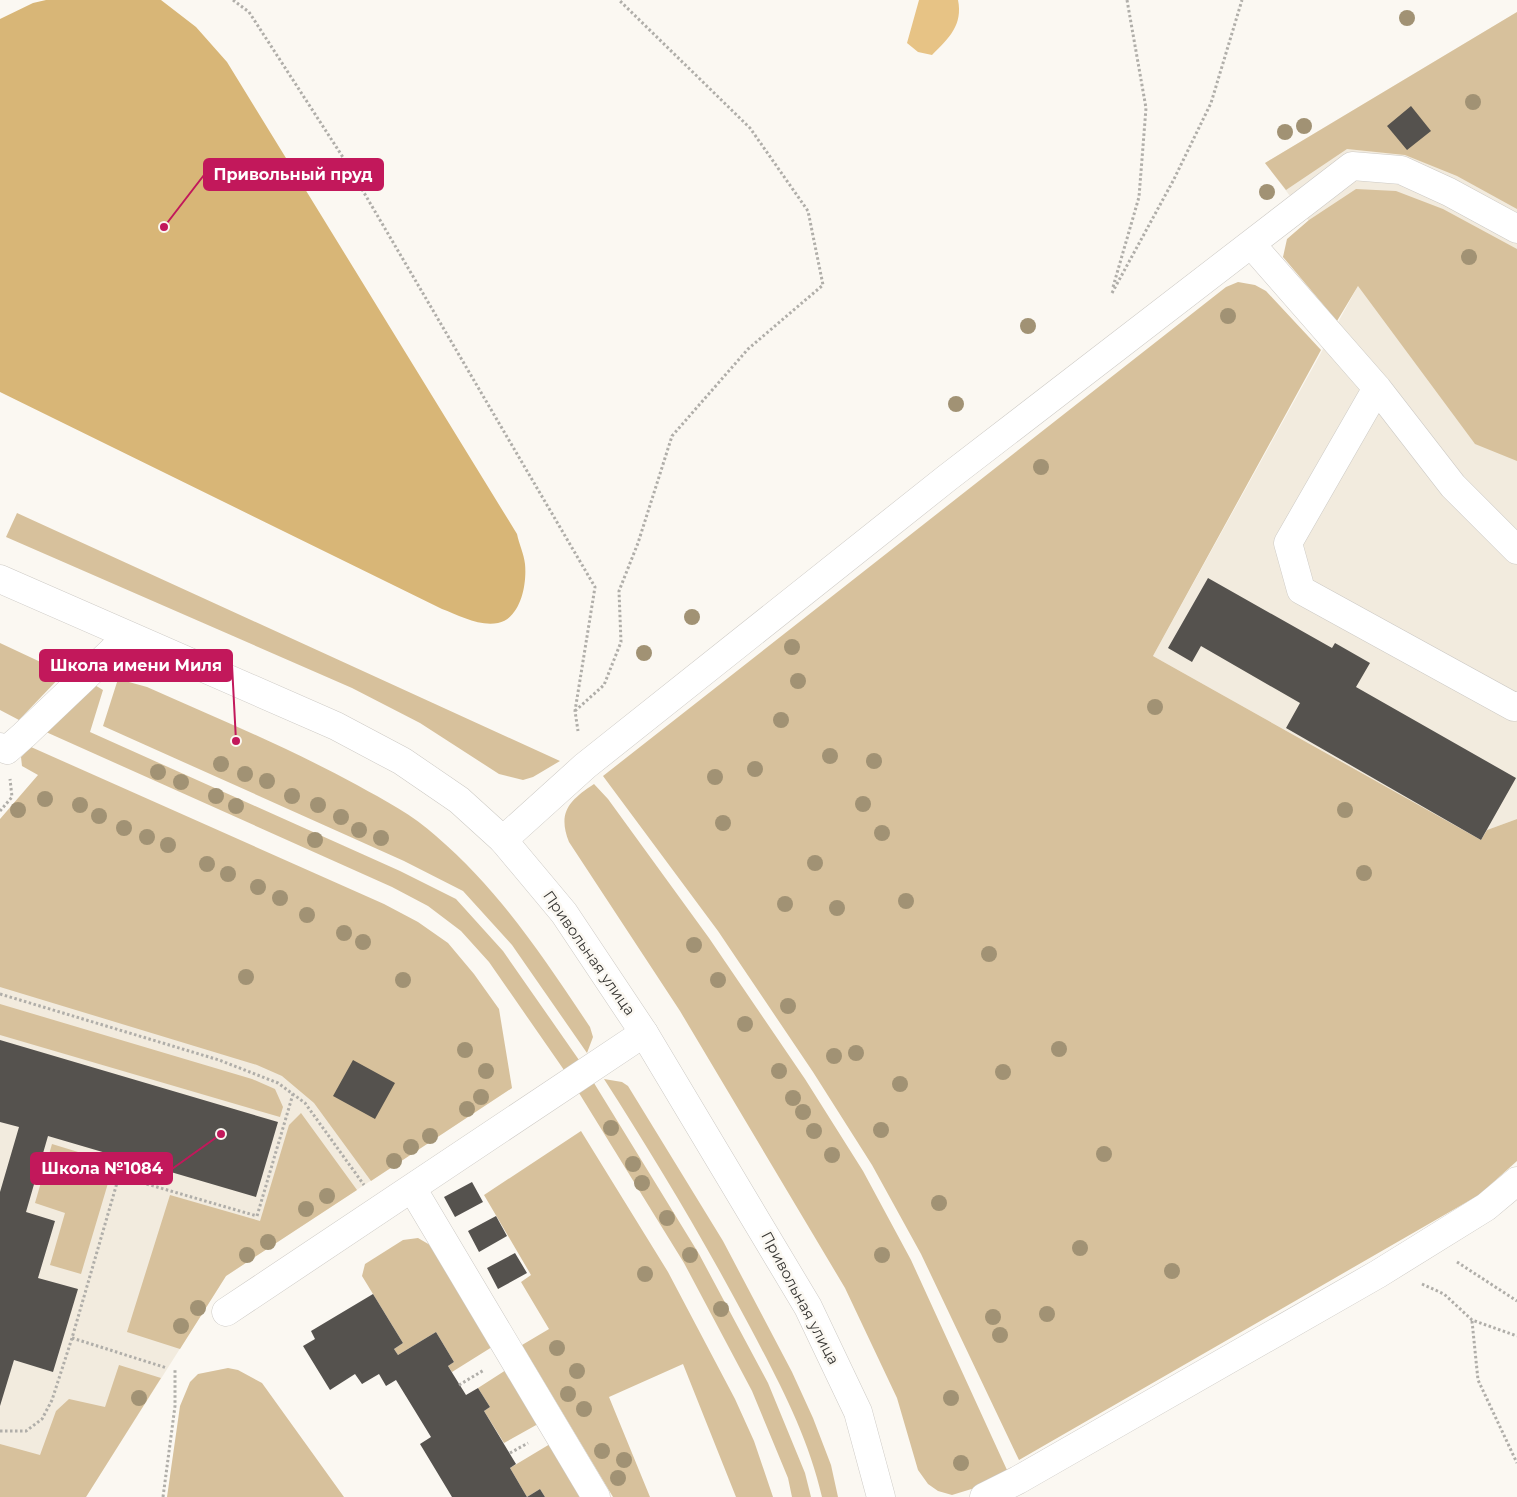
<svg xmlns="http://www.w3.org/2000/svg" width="1517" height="1497" viewBox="0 0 1517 1497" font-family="Montserrat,sans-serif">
<rect width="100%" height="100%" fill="#fbf8f2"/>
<path fill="#f2ebde" d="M1517 12V819L1487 830 1481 840 1153 656 1358 286 1265 163Z
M0 819 512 1088 226 1276 86 1497H0Z"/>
<path fill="#d7c19c" d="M1517 12V209L1457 176 1405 155 1347 149 1286 190 1265 163Z
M1356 189 1396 191 1443 209 1517 249V461L1475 444 1358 286 1337 321 1283 257 1287 239 1309 220Z
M1238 282 1255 285 1266 291 1321 350 1153 656 1481 840 1487 830 1517 819V1161L1479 1195 1019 1460 921 1254 872 1165 813 1072 718 931 603 776 1226 287Z
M17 513 560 761 533 777 523 780 499 774 420 723 352 688 6 537Z
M0 643 64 673 19 720 0 710Z
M118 679 147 687C217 718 289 748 357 785 384 800 413 815 436 836 501 892 543 957 590 1027L593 1037 587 1053 512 945 463 891 404 861 103 726Z
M93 684 103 690 90 732 400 871 456 899 503 951 579 1060 564 1070 489 962 461 931 428 906 392 887 46 732Z
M31 747 384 904 418 922 448 943 474 974 499 1009 512 1088 371 1181 314 1103 282 1076 257 1065 0 987V819L38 775 22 766 21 757Z
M594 784 608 799 709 938 805 1079 863 1171 911 1260 1007 1470 978 1487 952 1495 938 1491 928 1484 918 1470 897 1398 845 1288 680 1011 569 842C557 812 570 800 594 784Z
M0 1004 252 1079 275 1089 283 1107 280 1117 0 1035Z
M604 1079 622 1082 628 1086 723 1241 792 1372 813 1418 831 1465 838 1497H822C808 1436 779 1382 750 1327 705 1242 656 1160 604 1079Z
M594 1083 699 1254 768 1383 805 1473 811 1497H792L788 1478 752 1391 684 1263 579 1093Z
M301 1113 357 1190 226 1276 180 1349 127 1332 170 1195 260 1221 289 1125Z
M581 1131 668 1272 735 1399 754 1441 773 1497H736L683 1364 609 1397 650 1497H613L522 1345 549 1329 521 1282 531 1275 484 1195Z
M52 1144 114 1163 81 1274 50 1265 65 1213 35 1203Z
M418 1238 430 1245 439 1258 492 1347 452 1372 448 1366 454 1362 436 1332 398 1355 394 1349 403 1343 362 1276 365 1264 403 1240Z
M119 1365 161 1378 86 1497H0V1444L40 1455 56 1411 69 1399 105 1407Z
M228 1368 238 1370 262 1383 344 1497H167L180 1406 190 1382 198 1374Z
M506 1370 538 1424 504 1443 484 1411 490 1407 478 1388Z
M550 1444 581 1497H545L540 1489 527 1497 510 1468Z"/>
<path fill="#e7c385" d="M919 0H958C963 25 949 38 932 55L918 52 907 43Z"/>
<path fill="#d8b677" d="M46 0H161L196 27 227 62 517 534C519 544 524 554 525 564 527 584 521 618 498 623 480 627 458 615 442 609L0 392V19L33 3Z"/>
<path fill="#55524e" d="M1411 106 1431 131 1407 150 1387 126Z
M1208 578 1332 648 1335 643 1370 663 1356 687 1516 778 1481 840 1286 728 1300 703 1201 646 1192 662 1168 648Z
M0 1040 278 1122 256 1197 48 1136 26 1212 55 1221 38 1278 78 1289 53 1372 14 1360 0 1406V1192L19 1127 0 1122Z
M353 1060 395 1083 375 1119 333 1096Z
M472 1182 483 1202 455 1217 444 1197Z
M496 1216 507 1236 479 1252 468 1231Z
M515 1253 527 1273 498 1289 487 1268Z
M373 1294 403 1343 394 1349 398 1355 436 1332 454 1362 448 1366 466 1395 478 1388 490 1407 484 1411 516 1464 510 1468 527 1497 540 1489 545 1497H452L420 1444 431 1437 396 1380 386 1386 379 1374 362 1384 355 1374 330 1390 303 1346 315 1339 311 1331Z"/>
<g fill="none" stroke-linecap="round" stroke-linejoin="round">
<g stroke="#cdcac5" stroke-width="29">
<path id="minor" d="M1251 244 1377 388 1453 486 1517 550
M1377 388 1288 543 1301 590 1514 707 1517 706
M0 747 7 750 24 735 128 636
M503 840 585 766 947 478 1352 166 1401 170 1449 192 1517 229
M412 1188 596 1497
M226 1312 644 1033
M984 1497 1018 1480 1378 1274 1486 1207 1517 1181"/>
</g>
<g stroke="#cdcac5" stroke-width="29">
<path id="major" d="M0 579 336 726 402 761 459 800 503 840 564 913 644 1033 808 1307 858 1412 881 1497"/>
</g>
<path stroke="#b0aea9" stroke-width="3" stroke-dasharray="2.5 2.5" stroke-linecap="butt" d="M233 0 249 12 346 162 595 587 575 711 578 731
M1113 287 1139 197 1146 108 1127 0
M1112 293 1173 181 1211 103 1242 0
M575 711 604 685 621 642 619 591 638 543 672 436 748 349 823 285 808 211 750 128 619 0
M0 811 12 797 10 779
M0 994 219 1060 278 1083 305 1103 364 1185
M1457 1262 1517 1301
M1422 1284 1444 1294 1472 1320 1517 1336
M1472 1321 1478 1380 1517 1463
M72 1338 167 1368
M459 1385 484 1370
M0 1431H26L42 1419 52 1400 72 1338 119 1176 257 1216 293 1094
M510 1453 528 1443
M163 1497 175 1406V1369"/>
<use href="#minor" stroke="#fff" stroke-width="28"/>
<use href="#major" stroke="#fff" stroke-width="28"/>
</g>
<g fill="#a19274">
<circle cx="1407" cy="18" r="8"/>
<circle cx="1473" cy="102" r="8"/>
<circle cx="1304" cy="126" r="8"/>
<circle cx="1285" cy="132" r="8"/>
<circle cx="1267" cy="192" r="8"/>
<circle cx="1469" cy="257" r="8"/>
<circle cx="1228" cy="316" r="8"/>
<circle cx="1028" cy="326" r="8"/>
<circle cx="956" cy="404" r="8"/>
<circle cx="1041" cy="467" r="8"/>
<circle cx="692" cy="617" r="8"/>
<circle cx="792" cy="647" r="8"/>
<circle cx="644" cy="653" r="8"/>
<circle cx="798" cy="681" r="8"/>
<circle cx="1155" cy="707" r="8"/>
<circle cx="781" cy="720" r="8"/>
<circle cx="830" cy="756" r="8"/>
<circle cx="874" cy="761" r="8"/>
<circle cx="221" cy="764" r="8"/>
<circle cx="755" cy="769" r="8"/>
<circle cx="158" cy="772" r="8"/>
<circle cx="245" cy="774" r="8"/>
<circle cx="715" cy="777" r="8"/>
<circle cx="267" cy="781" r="8"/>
<circle cx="181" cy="782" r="8"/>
<circle cx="216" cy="796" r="8"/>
<circle cx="292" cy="796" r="8"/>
<circle cx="45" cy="799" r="8"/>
<circle cx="863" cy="804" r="8"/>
<circle cx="80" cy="805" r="8"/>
<circle cx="318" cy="805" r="8"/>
<circle cx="236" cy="806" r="8"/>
<circle cx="18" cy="810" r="8"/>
<circle cx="1345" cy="810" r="8"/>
<circle cx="99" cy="816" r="8"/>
<circle cx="341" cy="817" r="8"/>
<circle cx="723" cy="823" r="8"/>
<circle cx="124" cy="828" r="8"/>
<circle cx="359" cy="830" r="8"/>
<circle cx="882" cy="833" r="8"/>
<circle cx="147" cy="837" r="8"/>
<circle cx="381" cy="838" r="8"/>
<circle cx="315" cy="840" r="8"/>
<circle cx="168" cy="845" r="8"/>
<circle cx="815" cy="863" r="8"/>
<circle cx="207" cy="864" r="8"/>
<circle cx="1364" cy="873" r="8"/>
<circle cx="228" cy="874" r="8"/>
<circle cx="258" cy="887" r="8"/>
<circle cx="280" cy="898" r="8"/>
<circle cx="906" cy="901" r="8"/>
<circle cx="785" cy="904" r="8"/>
<circle cx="837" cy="908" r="8"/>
<circle cx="307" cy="915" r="8"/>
<circle cx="344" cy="933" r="8"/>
<circle cx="363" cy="942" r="8"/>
<circle cx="694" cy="945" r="8"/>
<circle cx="989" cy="954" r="8"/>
<circle cx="246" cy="977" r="8"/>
<circle cx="403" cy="980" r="8"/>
<circle cx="718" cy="980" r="8"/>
<circle cx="788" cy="1006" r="8"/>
<circle cx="745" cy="1024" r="8"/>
<circle cx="1059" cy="1049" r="8"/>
<circle cx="465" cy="1050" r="8"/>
<circle cx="856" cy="1053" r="8"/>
<circle cx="834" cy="1056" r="8"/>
<circle cx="486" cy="1071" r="8"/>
<circle cx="779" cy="1071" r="8"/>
<circle cx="1003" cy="1072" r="8"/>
<circle cx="900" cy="1084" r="8"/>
<circle cx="481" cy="1097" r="8"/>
<circle cx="793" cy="1098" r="8"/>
<circle cx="467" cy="1109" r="8"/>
<circle cx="803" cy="1112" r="8"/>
<circle cx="611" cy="1128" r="8"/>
<circle cx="881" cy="1130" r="8"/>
<circle cx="814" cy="1131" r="8"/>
<circle cx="430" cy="1136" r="8"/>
<circle cx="411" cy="1147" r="8"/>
<circle cx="1104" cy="1154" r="8"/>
<circle cx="832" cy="1155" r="8"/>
<circle cx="394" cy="1161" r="8"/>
<circle cx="633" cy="1164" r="8"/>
<circle cx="642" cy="1183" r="8"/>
<circle cx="327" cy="1196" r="8"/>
<circle cx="939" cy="1203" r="8"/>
<circle cx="306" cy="1209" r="8"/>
<circle cx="667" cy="1218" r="8"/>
<circle cx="268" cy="1242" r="8"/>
<circle cx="1080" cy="1248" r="8"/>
<circle cx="247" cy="1255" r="8"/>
<circle cx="690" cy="1255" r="8"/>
<circle cx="882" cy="1255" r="8"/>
<circle cx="1172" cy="1271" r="8"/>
<circle cx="645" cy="1274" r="8"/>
<circle cx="198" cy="1308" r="8"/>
<circle cx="721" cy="1309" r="8"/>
<circle cx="1047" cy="1314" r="8"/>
<circle cx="993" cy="1317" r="8"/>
<circle cx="181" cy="1326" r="8"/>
<circle cx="1000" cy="1335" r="8"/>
<circle cx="557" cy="1348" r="8"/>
<circle cx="577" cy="1371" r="8"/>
<circle cx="568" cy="1394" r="8"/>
<circle cx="139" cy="1398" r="8"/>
<circle cx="951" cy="1398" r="8"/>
<circle cx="584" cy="1409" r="8"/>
<circle cx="602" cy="1451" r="8"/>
<circle cx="624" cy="1460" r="8"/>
<circle cx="961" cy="1463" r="8"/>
<circle cx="618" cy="1478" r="8"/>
</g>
<g text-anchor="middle" stroke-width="5" stroke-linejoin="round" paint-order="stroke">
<g font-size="15" fill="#363532" stroke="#fbf8f2">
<text transform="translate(589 953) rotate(55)" y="5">Привольная улица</text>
<text transform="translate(800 1298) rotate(62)" y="5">Привольная улица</text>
</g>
</g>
<path fill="none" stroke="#c2185b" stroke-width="2" d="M164 227L204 175M236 741L232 665M221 1134L172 1169"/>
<g fill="#c2185b" stroke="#fbf8f2" stroke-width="2">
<circle cx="164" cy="227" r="5"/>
<circle cx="236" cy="741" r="5"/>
<circle cx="221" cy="1134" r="5"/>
</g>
<g fill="#c2185b" stroke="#c2185b" stroke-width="2">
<rect x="204" y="159" width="179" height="31" rx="5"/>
<rect x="40" y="650" width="192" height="31" rx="5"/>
<rect x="31" y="1153" width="141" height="31" rx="5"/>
</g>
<g font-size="16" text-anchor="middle" font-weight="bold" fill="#fff">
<text x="293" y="180">Привольный пруд</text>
<text x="136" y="671">Школа имени Миля</text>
<text x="102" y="1174">Школа №1084</text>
</g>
</svg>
